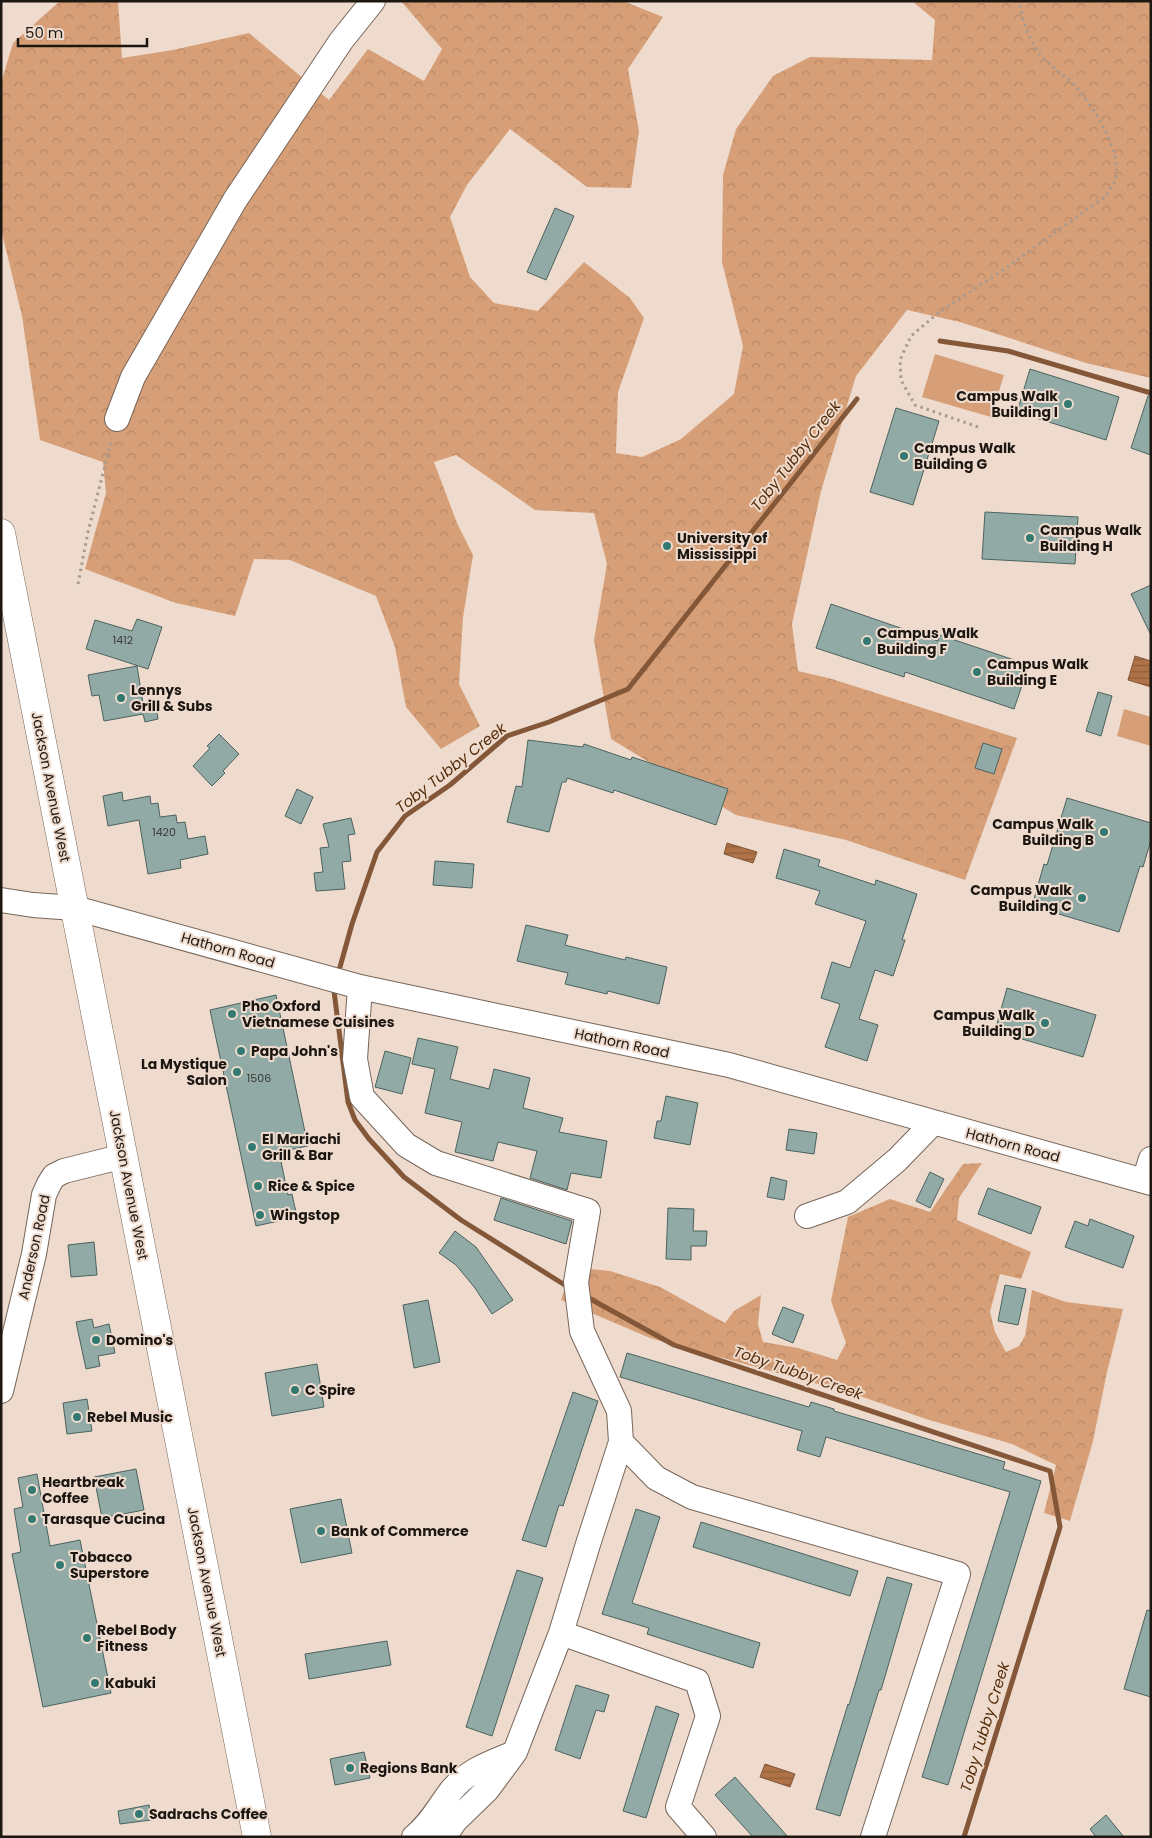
<svg xmlns="http://www.w3.org/2000/svg" width="1152" height="1838" viewBox="0 0 1152 1838" font-family="Poppins,sans-serif">
<defs>
<pattern id="forest-crowns" width="20" height="18" patternUnits="userSpaceOnUse" patternTransform="scale(1.25)"><rect width="20" height="18" fill="#d79f77"/><path d="M2 6a3 3 0 1 1 6 0M12 15a3 3 0 1 1 6 0" fill="none" stroke="#b88866"/></pattern>
<pattern id="water-rules" width="6" height="5" patternUnits="userSpaceOnUse" patternTransform="scale(1.25)"><rect width="6" height="5" fill="#af7347"/><path d="M0 2.5h6" fill="none" stroke="#8e5d3a"/></pattern>
</defs>
<rect width="100%" height="100%" fill="#eedbce"/>
<path fill="url(#forest-crowns)" d="M60 1H118L122 58 173 50 249 33 329 100 368 49 424 81 442 49 401 1H623L663 17 628 69 639 131 631 188 587 187 510 129 467 185 450 217 470 277 494 303 538 311 584 262 630 298 644 318 618 392 616 453 642 457 681 439 734 394 743 346 722 262 723 175 736 129 773 76 810 57 932 60 935 20 912 1H1151V378L1086 363 960 322 907 310 856 376 821 491 792 624 798 671 832 679 1017 738 965 880 846 840 736 815 611 739 594 640 607 564 594 513 535 510 456 455 434 462 457 523 473 555 463 617 459 684 480 726 441 749 406 707 395 647 376 596 290 560 254 559 235 616 176 603 85 569 106 493 103 462 40 440 22 316 1 229V83L13 43Z
M982 1163 959 1198 957 1220 1031 1252 1021 1279 1000 1274 990 1312 995 1332 1006 1352 1019 1346 1025 1336 1032 1290 1066 1302 1123 1309 1107 1372 1093 1441 1070 1521 1044 1513 1056 1465 1012 1444 926 1419 851 1393 650 1338 561 1300 572 1267 610 1271 660 1287 725 1323 734 1311 761 1295 758 1324 763 1342 798 1348 837 1360 846 1343 831 1301 848 1217 890 1199 930 1212 963 1164Z"/>
<path fill="#d79f77" d="M935 354 1004 375 991 417 922 397Z
M1124 709 1151 717V746L1117 736Z"/>
<path fill="url(#water-rules)" stroke="#835737" d="M1135 656 1151 661V687L1128 680Z
M727 843 757 852 753 863 724 854Z
M765 1764 795 1774 790 1787 760 1777Z"/>
<g fill="none" stroke-linecap="round" stroke-linejoin="round">
<path stroke="#835737" stroke-width="5" d="M940 341 1008 351 1151 393
M340 967 352 924 377 852 405 816 450 785 507 736 549 722 628 689 857 399
M334 991 348 1102 355 1120 369 1139 404 1177 461 1220 568 1287
M585 1296 674 1345 1050 1471 1060 1527 964 1837"/>
</g>
<path fill="#91aaa6" stroke="#4b625e" d="M555 208 574 216 546 280 527 272Z
M1030 369 1119 397 1106 440 1017 412Z
M1148 396H1151V455L1131 448Z
M896 408 939 421 913 505 870 492Z
M985 512 1078 517 1075 564 982 559Z
M1151 585V635L1131 594Z
M831 604 938 641 940 635 1029 665 1014 709 905 672 904 677 816 648Z
M137 619 162 627 148 669 86 649 95 620 132 631Z
M137 666 143 703 155 701 158 719 145 722 143 714 104 721 99 695 92 696 88 675Z
M1098 692 1112 696 1101 736 1086 731Z
M219 734 239 754 223 771 225 773 212 786 193 766 210 748 207 746Z
M528 740 583 747 584 744 631 760 632 757 728 789 716 825 614 790 613 793 567 778 566 782H562L549 832 507 822 516 786 522 787Z
M983 743 1002 749 994 774 975 768Z
M297 789 313 797 301 824 285 816Z
M122 792 123 801 150 796 151 804 158 803 160 817 176 815 177 823 185 822 188 839 205 836 208 854 180 860 181 868 148 874 139 820 108 826 103 796Z
M1067 798 1151 823V840L1143 867 1140 866 1119 932 1032 906 1044 864 1047 865Z
M351 818 355 834 348 835 351 861 342 862 345 889 316 891 314 873 323 872 320 848 329 847 323 824Z
M784 849 820 860 818 866 875 885 876 880 917 894 902 940H905L893 976 875 970 859 1019 878 1025 867 1061 825 1047 840 1004 821 998 832 962 850 968 866 921 815 904 820 891 776 878Z
M435 861 474 864 472 888 433 885Z
M526 925 568 935 565 945 625 960 626 957 667 967 659 1004 608 991 607 994 565 984 568 973 517 961Z
M1007 988 1096 1015 1083 1057 995 1031Z
M276 995 308 1146 279 1152 288 1195 292 1194 297 1217 256 1226 210 1010Z
M418 1038 458 1047 450 1079 489 1089 494 1069 530 1078 523 1108 563 1118 559 1132 607 1141 601 1178 571 1173 567 1190 530 1178 537 1151 498 1142 493 1161 455 1152 462 1122 425 1113 435 1069 412 1064Z
M385 1051 411 1058 402 1094 375 1087Z
M666 1096 698 1103 690 1145 654 1138 657 1121H661Z
M789 1129 817 1133 814 1154 786 1150Z
M930 1172 944 1179 930 1208 916 1201Z
M771 1177 787 1181 784 1200 767 1197Z
M988 1188 1041 1207 1031 1234 978 1214Z
M501 1198 572 1221 566 1244 494 1220Z
M668 1208 694 1209 693 1231H707L706 1246H691V1260L666 1259Z
M1090 1219 1134 1236 1123 1268 1065 1247 1075 1221 1088 1226Z
M455 1231 476 1247 513 1300 492 1314 475 1288 456 1265 439 1253Z
M94 1242 97 1275 71 1277 68 1245Z
M1005 1285 1026 1289 1018 1325 998 1321Z
M428 1300 440 1362 414 1368 403 1305Z
M783 1307 804 1315 793 1343 772 1334Z
M92 1319 94 1328 109 1324 115 1353 98 1356 100 1366 86 1369 76 1322Z
M627 1353 809 1407 811 1402 834 1409V1411L1005 1462 1003 1469 1041 1481 948 1785 922 1777 1010 1492 826 1437 820 1457 797 1450 802 1431 620 1377Z
M317 1364 324 1407 272 1416 265 1373Z
M573 1392 598 1401 563 1506 559 1505 546 1547 522 1540Z
M87 1399 92 1431 67 1434 63 1403Z
M136 1469 144 1510 102 1518 94 1477Z
M37 1474 50 1546 80 1540 111 1693 43 1707 12 1554 21 1552 14 1509 23 1507 18 1478Z
M341 1499 352 1553 301 1563 290 1509Z
M636 1509 660 1517 632 1603 760 1643 753 1668 647 1634 649 1628 602 1614Z
M701 1522 858 1571 850 1596 693 1547Z
M517 1570 543 1578 492 1736 466 1727Z
M887 1577 912 1584 881 1690H879L840 1816 816 1809 848 1704 849 1705Z
M1147 1610 1151 1611V1697L1124 1689Z
M387 1641 391 1665 309 1679 305 1654Z
M576 1685 609 1695 604 1712 596 1710 580 1759 555 1750Z
M656 1706 679 1714 646 1818 623 1811Z
M364 1752 370 1778 335 1785 330 1759Z
M735 1777 788 1837H753L715 1795Z
M149 1805 151 1820 120 1824 118 1811Z
M1106 1815 1124 1837H1096L1090 1829Z"/>
<g fill="none" stroke-linecap="round" stroke-linejoin="round">
<g stroke="#77665a" stroke-width="26">
<path id="minor" d="M117 419 133 377 235 200 341 41 373 1
M1 900 33 905 75 908 360 987 729 1065 1151 1183
M360 987 355 1059 362 1097 406 1145 436 1163 588 1211 576 1282 582 1331 619 1411 621 1442 589 1541 561 1633 515 1752 487 1790 455 1821 444 1837
M1144 1181 1151 1159
M807 1216 847 1202 897 1160 933 1123
M1 1391 34 1254 44 1195 49 1184 54 1176 64 1171 124 1156
M621 1442 656 1478 692 1497 958 1574 873 1837
M561 1633 697 1681 708 1716 678 1807 704 1837
M414 1837C431 1823 438 1808 451 1791 468 1770 490 1763 514 1753"/>
</g>
<g stroke="#77665a" stroke-width="29">
<path id="major" d="M1 533 257 1837"/>
</g>
<path stroke="#a89a8f" stroke-width="3" stroke-dasharray="2.5 4" stroke-linecap="butt" d="M978 427 915 405 901 380 900 360 911 336 937 314 1006 268 1106 196C1108 192 1112 188 1114 183 1126 156 1094 107 1076 87 1066 76 1052 68 1042 57 1028 41 1024 21 1018 1
M78 584 88 532 112 438"/>
<use href="#minor" stroke="#fff" stroke-width="24"/>
<use href="#major" stroke="#fff" stroke-width="28"/>
</g>
<g fill="#327971" stroke="#eedbce" stroke-width="2">
<circle cx="1068" cy="404" r="5"/>
<circle cx="904" cy="456" r="5"/>
<circle cx="1030" cy="538" r="5"/>
<circle cx="667" cy="546" r="5"/>
<circle cx="867" cy="641" r="5"/>
<circle cx="977" cy="672" r="5"/>
<circle cx="121" cy="698" r="5"/>
<circle cx="1104" cy="832" r="5"/>
<circle cx="1082" cy="898" r="5"/>
<circle cx="232" cy="1014" r="5"/>
<circle cx="1045" cy="1023" r="5"/>
<circle cx="241" cy="1051" r="5"/>
<circle cx="237" cy="1072" r="5"/>
<circle cx="252" cy="1147" r="5"/>
<circle cx="258" cy="1186" r="5"/>
<circle cx="260" cy="1215" r="5"/>
<circle cx="96" cy="1340" r="5"/>
<circle cx="295" cy="1390" r="5"/>
<circle cx="77" cy="1417" r="5"/>
<circle cx="32" cy="1490" r="5"/>
<circle cx="32" cy="1519" r="5"/>
<circle cx="321" cy="1531" r="5"/>
<circle cx="60" cy="1565" r="5"/>
<circle cx="87" cy="1638" r="5"/>
<circle cx="95" cy="1683" r="5"/>
<circle cx="350" cy="1768" r="5"/>
<circle cx="139" cy="1814" r="5"/>
</g>
<g text-anchor="middle" stroke-width="4" stroke-linejoin="round" paint-order="stroke">
<g font-size="11" fill="#3a3c37">
<text x="123" y="644">1412</text>
<text x="164" y="836">1420</text>
<text x="259" y="1082">1506</text>
</g>
<g font-size="14" font-weight="bold" fill="#1d1712" stroke="#eedbce" text-anchor="start">
<text x="1058" y="401" text-anchor="end">Campus Walk<tspan x="1058" dy="16">Building I</tspan></text>
<text x="914" y="453">Campus Walk<tspan x="914" dy="16">Building G</tspan></text>
<text x="1040" y="535">Campus Walk<tspan x="1040" dy="16">Building H</tspan></text>
<text x="677" y="543">University of<tspan x="677" dy="16">Mississippi</tspan></text>
<text x="877" y="638">Campus Walk<tspan x="877" dy="16">Building F</tspan></text>
<text x="987" y="669">Campus Walk<tspan x="987" dy="16">Building E</tspan></text>
<text x="131" y="695">Lennys<tspan x="131" dy="16">Grill &amp; Subs</tspan></text>
<text x="1094" y="829" text-anchor="end">Campus Walk<tspan x="1094" dy="16">Building B</tspan></text>
<text x="1072" y="895" text-anchor="end">Campus Walk<tspan x="1072" dy="16">Building C</tspan></text>
<text x="242" y="1011">Pho Oxford<tspan x="242" dy="16">Vietnamese Cuisines</tspan></text>
<text x="1035" y="1020" text-anchor="end">Campus Walk<tspan x="1035" dy="16">Building D</tspan></text>
<text x="251" y="1056">Papa John's</text>
<text x="227" y="1069" text-anchor="end">La Mystique<tspan x="227" dy="16">Salon</tspan></text>
<text x="262" y="1144">El Mariachi<tspan x="262" dy="16">Grill &amp; Bar</tspan></text>
<text x="268" y="1191">Rice &amp; Spice</text>
<text x="270" y="1220">Wingstop</text>
<text x="106" y="1345">Domino's</text>
<text x="305" y="1395">C Spire</text>
<text x="87" y="1422">Rebel Music</text>
<text x="42" y="1487">Heartbreak<tspan x="42" dy="16">Coffee</tspan></text>
<text x="42" y="1524">Tarasque Cucina</text>
<text x="331" y="1536">Bank of Commerce</text>
<text x="70" y="1562">Tobacco<tspan x="70" dy="16">Superstore</tspan></text>
<text x="97" y="1635">Rebel Body<tspan x="97" dy="16">Fitness</tspan></text>
<text x="105" y="1688">Kabuki</text>
<text x="360" y="1773">Regions Bank</text>
<text x="149" y="1819">Sadrachs Coffee</text>
</g>
<g font-size="14" fill="#1d1712" stroke="#eedbce">
<text transform="translate(51 787) rotate(79)" y="5">Jackson Avenue West</text>
<text transform="translate(228 950) rotate(16)" y="5">Hathorn Road</text>
<text transform="translate(622 1043) rotate(12)" y="5">Hathorn Road</text>
<text transform="translate(1013 1145) rotate(15)" y="5">Hathorn Road</text>
<text transform="translate(129 1185) rotate(79)" y="5">Jackson Avenue West</text>
<text transform="translate(34 1247) rotate(-78)" y="5">Anderson Road</text>
<text transform="translate(207 1582) rotate(79)" y="5">Jackson Avenue West</text>
</g>
<g font-size="15" font-style="italic" fill="#562d0a" stroke="#eedbce">
<text transform="translate(796 456) rotate(-52)" y="5">Toby Tubby Creek</text>
<text transform="translate(451 768) rotate(-38)" y="5">Toby Tubby Creek</text>
<text transform="translate(798 1373) rotate(19)" y="5">Toby Tubby Creek</text>
<text transform="translate(985 1727) rotate(-73)" y="5">Toby Tubby Creek</text>
</g>
</g>
<rect width="1152" height="1838" fill="none" stroke="#1d1712" stroke-width="5"/>
<path d="M18 38v8h129v-8" fill="none" stroke="#1d1712" stroke-width="2.5"/>
<text x="25" y="38" font-size="15" fill="#1d1712" stroke="#eedbce" stroke-width="4" paint-order="stroke">50 m</text>
</svg>
